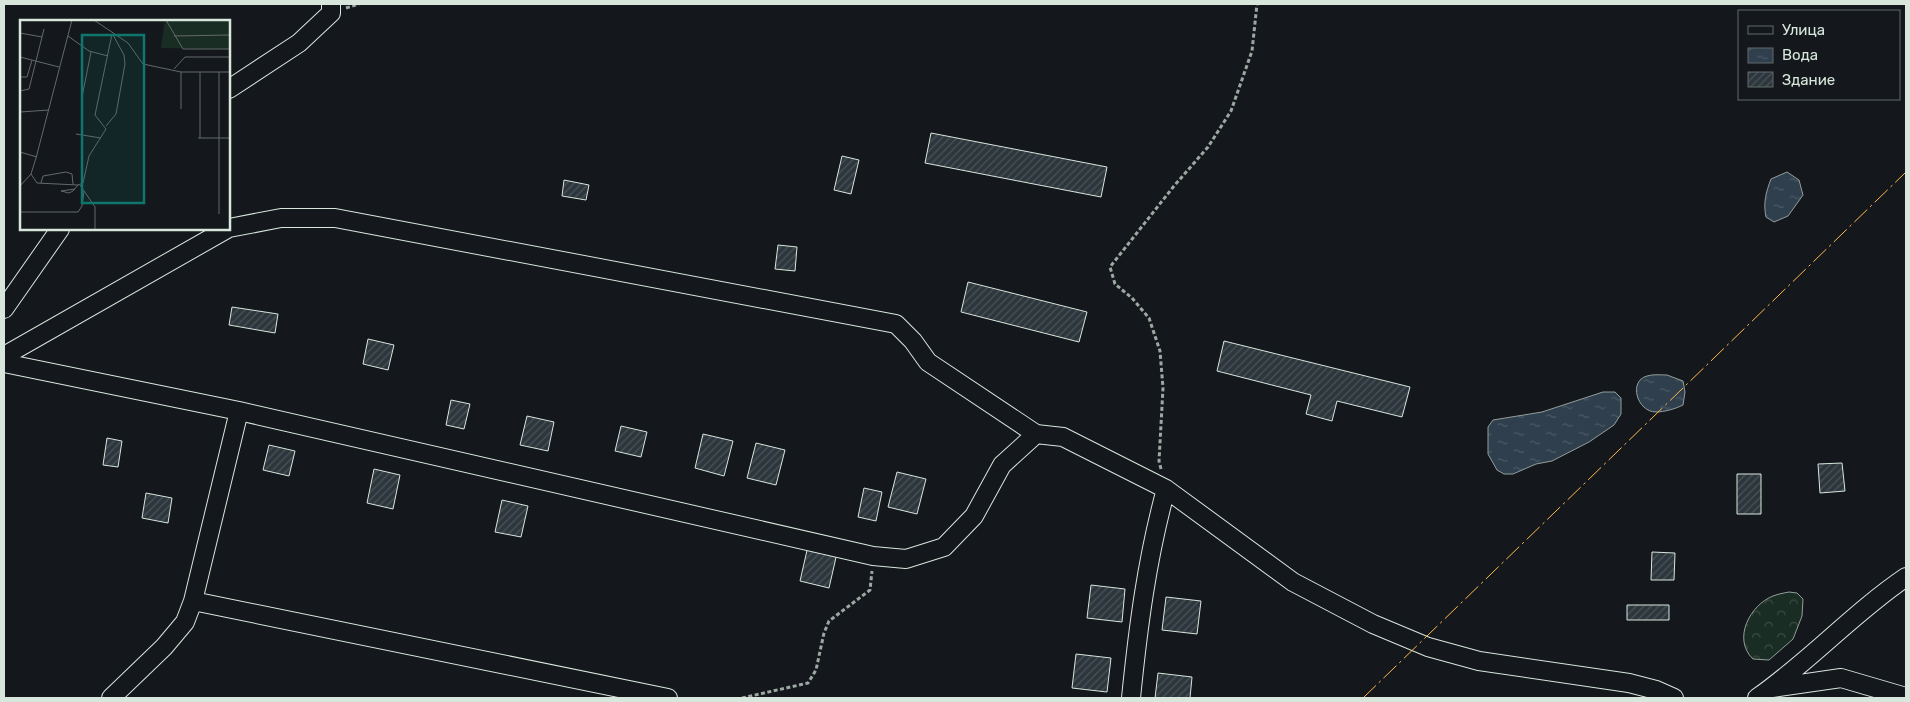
<svg xmlns="http://www.w3.org/2000/svg" width="1910" height="702" viewBox="0 0 1910 702" font-family="Rubik,sans-serif">
<defs>
<pattern id="forest-crowns" width="20" height="18" patternUnits="userSpaceOnUse" patternTransform="scale(1.25)"><rect width="20" height="18" fill="#1a2d24"/><path d="M2 6a3 3 0 1 1 6 0M12 15a3 3 0 1 1 6 0" fill="none" stroke="#3b4b43"/></pattern>
<pattern id="water-ripples" width="26" height="14" patternUnits="userSpaceOnUse" patternTransform="scale(1.25)"><rect width="26" height="14" fill="#2f3f4d"/><path d="M2 4q2-2 4 0t4 0M15 11q2-2 4 0t4 0" fill="none" stroke="#4c5b66"/></pattern>
<pattern id="building-hatch" width="6" height="6" patternUnits="userSpaceOnUse" patternTransform="scale(1.25)"><rect width="6" height="6" fill="#2c363c"/><path d="M-1 1l2-2M0 6l6-6M5 7l2-2" fill="none" stroke="#4a5358"/></pattern>
</defs>
<rect width="100%" height="100%" fill="#14181c"/>
<path fill="url(#forest-crowns)" stroke="#939e99" d="M1789 592 1797 593 1803 599 1802 616 1793 639 1769 660 1753 659C1732 639 1750 605 1773 596 1778 594 1784 593 1789 592Z"/>
<path fill="url(#water-ripples)" stroke="#939e99" d="M1787 172 1799 180 1803 195 1788 216 1774 222 1766 217C1763 203 1766 192 1771 179Z
M1667 375 1683 381 1685 392 1683 405C1675 409 1664 412 1656 412 1637 412 1628 381 1647 376 1653 374 1661 375 1667 375Z
M1603 392H1615L1621 398V414L1614 425 1589 442 1552 461 1536 464 1513 474H1504L1497 470 1488 454V427L1493 420 1542 412Z"/>
<path fill="url(#building-hatch)" stroke="#d8e6dc" d="M931 133 1107 167 1101 197 925 163Z
M842 156 859 160 851 194 834 190Z
M564 180 589 185 586 200 562 196Z
M778 245 797 247 795 271 775 269Z
M968 282 1087 312 1079 342 961 312Z
M232 307 278 314 275 333 229 325Z
M368 339 394 345 388 370 363 364Z
M1224 341 1410 387 1402 417 1337 401 1332 421 1306 414 1311 395 1217 371Z
M451 400 470 404 464 429 446 425Z
M527 416 554 422 548 451 520 445Z
M621 426 647 432 641 457 615 451Z
M703 434 733 441 724 476 695 468Z
M107 438 122 441 118 467 103 465Z
M756 443 785 450 776 485 747 478Z
M269 445 295 451 289 476 263 470Z
M1842 463 1845 491 1820 493 1818 464Z
M374 469 400 475 393 509 367 503Z
M897 472 926 479 917 514 888 507Z
M1737 474H1761V514H1737Z
M864 488 882 492 876 521 858 517Z
M146 493 172 498 168 523 142 518Z
M502 500 528 506 521 537 495 532Z
M808 546 837 553 829 588 800 581Z
M1652 552 1675 553 1674 580H1651Z
M1091 585 1125 589 1122 622 1087 618Z
M1166 597 1201 601 1197 634 1162 630Z
M1627 605H1669V620H1627Z
M1076 654 1111 658 1107 692 1072 688Z
M1158 673 1192 677 1190 698H1155Z"/>
<g fill="none" stroke-linecap="round" stroke-linejoin="round">
<g stroke="#d8e6dc" stroke-width="20">
<path id="minor" d="M229 89 299 43 331 13V4
M229 228 281 218H335L896 324 913 341 928 362 1036 434
M4 309 60 229
M4 356 227 229
M4 363 239 411 873 556 906 559 944 547 974 516 1002 465 1036 434 1063 437 1166 489 1293 582 1373 624 1428 647 1479 661 1629 683 1656 690 1674 698
M193 601 668 698
M1772 688 1841 678 1906 697
M111 698 164 647 185 622 193 601 239 411
M1131 698C1138 628 1147 558 1166 489
M1757 698C1810 661 1853 613 1906 577"/>
</g>
<path stroke="#9da8a2" stroke-width="3" stroke-dasharray="4 2.5" stroke-linecap="butt" d="M346 8 359 4
M1161 469 1159 461 1163 388 1160 351 1149 318 1132 298 1115 284 1110 267 1174 186 1208 147 1231 111 1252 51 1257 4
M742 698 808 683 816 670 824 633 829 621 870 590 872 571"/>
<use href="#minor" stroke="#14181c" stroke-width="18"/>
<path stroke="#ffb74d" stroke-width="1" stroke-dasharray="18 4 2.5 4" stroke-linecap="butt" d="M1363 698 1906 172"/>
</g>
<g transform="translate(20 20)">
<rect width="210" height="210" fill="#14181c"/>
<path d="M145 0H210V29L141 28Z" fill="#1a2d24"/>
<path fill="none" stroke="#626a69" stroke-width="1" d="M74 0 108 23 123 44 161 52H210M146 0 163 29H210M0 13 22 17M48 16 69 31 88 36M154 16 210 15M0 37 39 47M154 49 165 37H210M161 52V89M199 52V194M0 57H7L12 40M0 71 9 69 24 9M62 77 71 32M0 92 29 90M86 106 96 94 105 44 104 35 93 15M56 114 81 118M178 118H210M180 118V52M0 132 17 137M11 154 17 163 58 165 63 163 69 136 86 109 75 95 92 14M21 163 23 156 46 152 52 154 53 164M60 165 75 187V210M0 166 11 154 16 138 52 0M55 169 41 171 49 173 53 171 58 165M0 192H58L62 186 64 171"/>
<path fill="#0f766e" fill-opacity="0.15" stroke="#0f766e" stroke-width="2.5" d="M62 15H124V183H62Z"/>
<rect width="210" height="210" fill="none" stroke="#d8e6dc" stroke-width="2.5"/>
</g>
<rect width="1910" height="702" fill="none" stroke="#d8e6dc" stroke-width="10"/>
<rect x="1738" y="10" width="162" height="90" fill="#14181c" stroke="#626a69"/>
<rect x="1748" y="26" width="25" height="8" fill="#14181c" stroke="#626a69"/>
<text x="1782" y="35" font-size="15" fill="#d8e6dc">Улица</text>
<rect x="1748" y="48" width="25" height="15" fill="url(#water-ripples)" stroke="#626a69"/>
<text x="1782" y="60" font-size="15" fill="#d8e6dc">Вода</text>
<rect x="1748" y="72" width="25" height="15" fill="url(#building-hatch)" stroke="#626a69"/>
<text x="1782" y="85" font-size="15" fill="#d8e6dc">Здание</text>
</svg>
